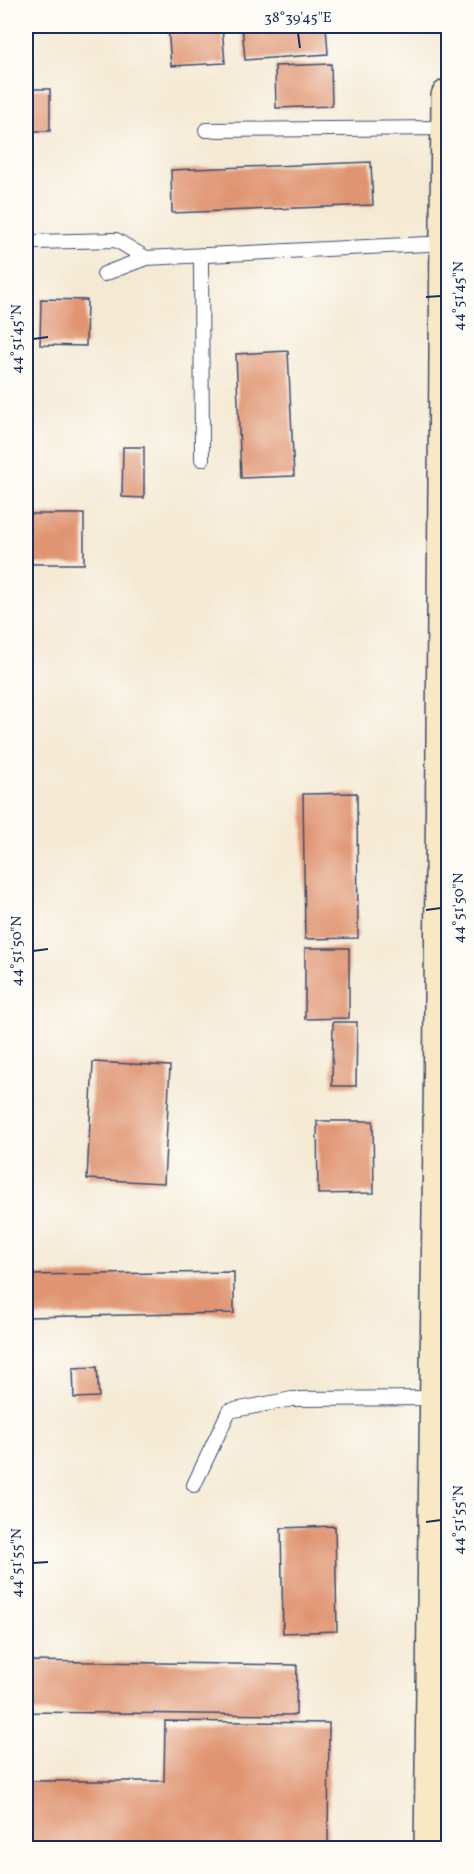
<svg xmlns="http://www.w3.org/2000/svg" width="474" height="1874" viewBox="0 0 474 1874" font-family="Vollkorn,serif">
<rect width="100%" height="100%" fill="#fdfcf7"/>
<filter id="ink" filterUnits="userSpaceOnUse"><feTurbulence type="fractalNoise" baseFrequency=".0167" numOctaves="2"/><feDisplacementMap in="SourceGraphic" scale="12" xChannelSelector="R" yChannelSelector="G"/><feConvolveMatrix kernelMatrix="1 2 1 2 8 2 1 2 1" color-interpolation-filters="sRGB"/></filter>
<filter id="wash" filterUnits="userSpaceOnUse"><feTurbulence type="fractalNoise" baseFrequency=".008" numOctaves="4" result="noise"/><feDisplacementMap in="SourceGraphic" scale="24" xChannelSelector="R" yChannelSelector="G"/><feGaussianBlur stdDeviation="1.35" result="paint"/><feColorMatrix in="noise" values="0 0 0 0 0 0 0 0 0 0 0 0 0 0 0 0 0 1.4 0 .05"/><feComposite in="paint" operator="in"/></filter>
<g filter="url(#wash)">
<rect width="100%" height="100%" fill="#f4ead4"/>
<g id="blocks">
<path fill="#e09471" d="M168 26H222L225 63 171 66Z
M242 26H326L328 54 245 60Z
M331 64 332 106 276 108 275 66Z
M26 89H50V131H26Z
M371 162 373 205 172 213 171 170Z
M41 299 87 300 86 346 40 345Z
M288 351 294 476 241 478 236 354Z
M123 447H144V498L122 497Z
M26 514H84V564H26Z
M357 793 358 938 305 939 303 794Z
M305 948H349V1018L305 1019Z
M333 1022H357L356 1086H332Z
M93 1062 170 1066 164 1183 87 1179Z
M317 1121H373L374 1193 318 1194Z
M234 1272V1313L26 1317V1275Z
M97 1367 99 1397 74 1398 73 1368Z
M335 1526 337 1631 283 1633 281 1528Z
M26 1661 297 1665 296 1715 26 1712Z
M165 1721 329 1723 328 1848H26V1781H164Z"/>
</g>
</g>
<g filter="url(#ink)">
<use href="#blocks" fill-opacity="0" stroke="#3c4b70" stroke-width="1.5"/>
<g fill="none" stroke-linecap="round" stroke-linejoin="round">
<g stroke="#3c4b70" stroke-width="16">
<path id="lane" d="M206 130 448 128
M34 242 116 240 146 258
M201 255 202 459
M104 274 146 258 447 243
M194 1485 229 1411 292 1399 437 1398"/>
</g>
<g stroke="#3c4b70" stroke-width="36">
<path id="secondary" d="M431 1848 440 1132 448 96"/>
</g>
<use href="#lane" stroke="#fff" stroke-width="14"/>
<use href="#secondary" stroke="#f8e8c3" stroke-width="33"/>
</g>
</g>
<path fill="none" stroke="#1b2f5e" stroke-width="2" d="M298 33 300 48M426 297 441 296M33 339 48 337M426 910 441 908M33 951 48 949M426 1522 441 1520M33 1563 48 1562"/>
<rect width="474" height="1874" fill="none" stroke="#fdfcf7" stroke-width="66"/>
<rect x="33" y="33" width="408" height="1808" fill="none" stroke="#1b2f5e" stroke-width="2"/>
<g font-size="15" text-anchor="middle" fill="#1b2f5e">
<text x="298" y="22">38°39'45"E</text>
<text transform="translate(458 296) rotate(-90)" y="5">44°51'45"N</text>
<text transform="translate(16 339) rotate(-90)" y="5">44°51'45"N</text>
<text transform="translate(458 908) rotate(-90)" y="5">44°51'50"N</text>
<text transform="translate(16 951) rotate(-90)" y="5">44°51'50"N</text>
<text transform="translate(458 1520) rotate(-90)" y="5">44°51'55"N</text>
<text transform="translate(16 1563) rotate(-90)" y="5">44°51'55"N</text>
</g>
</svg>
